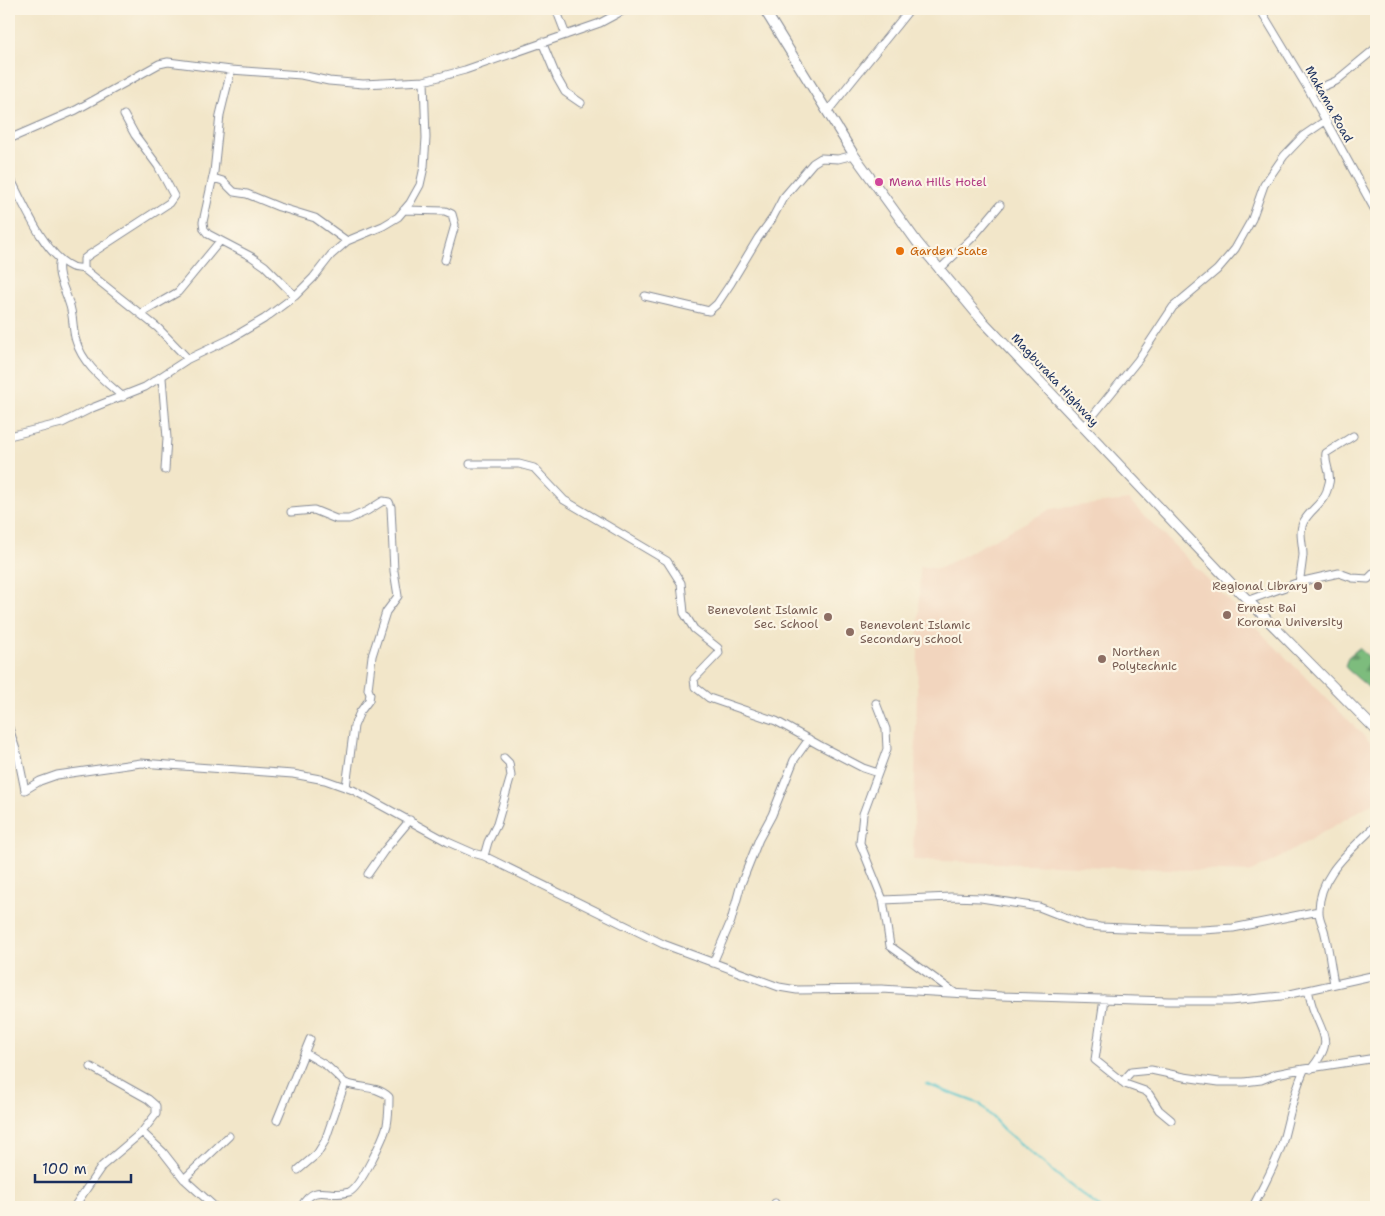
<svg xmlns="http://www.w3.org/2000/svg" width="1385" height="1216" viewBox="0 0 1385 1216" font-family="'Shantell Sans',sans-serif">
<defs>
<pattern id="forest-firs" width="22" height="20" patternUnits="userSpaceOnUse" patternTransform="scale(1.25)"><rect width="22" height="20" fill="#7dbc7d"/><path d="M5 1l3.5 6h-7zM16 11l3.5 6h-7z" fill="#66996a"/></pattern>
</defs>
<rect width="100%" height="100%" fill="#fcf5e5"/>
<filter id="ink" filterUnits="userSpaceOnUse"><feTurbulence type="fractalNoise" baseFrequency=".02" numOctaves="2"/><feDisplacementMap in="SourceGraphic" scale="10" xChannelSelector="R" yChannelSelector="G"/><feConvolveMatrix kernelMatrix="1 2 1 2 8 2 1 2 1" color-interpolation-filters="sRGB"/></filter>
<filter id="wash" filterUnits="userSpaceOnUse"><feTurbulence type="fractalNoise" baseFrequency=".0096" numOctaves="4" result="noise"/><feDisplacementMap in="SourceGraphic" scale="20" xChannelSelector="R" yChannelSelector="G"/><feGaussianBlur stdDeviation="1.12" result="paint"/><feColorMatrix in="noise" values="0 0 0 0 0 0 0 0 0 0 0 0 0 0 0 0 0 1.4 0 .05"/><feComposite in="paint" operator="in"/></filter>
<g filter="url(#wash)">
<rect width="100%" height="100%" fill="#f2e6c9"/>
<path fill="#f2d5be" d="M1129 500 1376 748V801L1281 857 1251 872 913 860 920 566 938 569 1051 509Z"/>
<path fill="url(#forest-firs)" stroke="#4c766e" d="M1359 648 1376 664V694L1347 669 1345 666 1348 657Z"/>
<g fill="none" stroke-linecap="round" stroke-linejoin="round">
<path stroke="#58c6cd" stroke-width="2" d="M926 1084 980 1104 1003 1129 1067 1183 1099 1207"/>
</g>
</g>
<g filter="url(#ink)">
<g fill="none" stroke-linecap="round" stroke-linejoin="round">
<g stroke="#868a94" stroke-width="9">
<path id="minor" d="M556 9 566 35
M1260 9 1310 92 1376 212
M542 42 557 78 565 92 581 103
M231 70 220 115 214 172 203 222 204 229 208 234 252 257 265 266 295 296
M1310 92 1336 81 1376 48
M827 112 910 9
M9 139 76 110 159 64 168 62 231 70 301 75 329 81 363 84 424 81 465 70 600 23 626 9
M9 176C23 202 44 255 72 267 75 268 80 268 84 269L158 328 188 359
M213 178 223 181 234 192 247 194 279 207 315 218 347 241
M404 210 445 211 452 214 455 225 445 260
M60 259C55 274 65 289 69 303 74 316 72 329 76 341 83 365 105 381 123 397
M84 269V259L89 255 169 203 174 196 158 166 135 135 124 115
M939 270 973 237 1000 205
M645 296 709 311 717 304 731 283 758 238 772 219 783 198 813 163 821 158 838 159 854 155
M140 314 178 292 220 241
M162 378 167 438 165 470
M1083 428 1138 360 1173 307 1217 270 1235 249 1252 219 1264 185 1284 156 1303 136 1325 121
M9 436 62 423 92 408 145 387 188 359 230 339 264 319 295 296 313 278 331 255 347 241 383 226 398 217 410 203 420 185 424 167 426 138 424 81
M470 464H519L534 468 564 500 667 561 681 583 684 613 694 629 718 648 719 653 694 679 695 687 709 698 776 721 819 745 863 768 878 773
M1375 481 1376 486
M291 512 314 510 336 519H349L367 511 383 501 389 502 391 507 394 571 398 596 386 612 372 656 368 689 370 694 369 700 360 712 354 726 346 787
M1299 582C1301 573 1302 564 1303 555 1303 544 1298 531 1304 521 1313 506 1325 504 1329 483 1332 473 1324 464 1326 453L1353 436
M1249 600 1299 582 1339 573 1353 578 1368 579 1376 571
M876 703 886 729 887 749 863 814 860 843 883 900 890 946 955 993
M9 728 18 756 25 790 40 781 57 775 141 763 293 774 325 780 353 790 448 842 473 853 484 856 663 944 779 987 797 990 881 989 1001 996 1169 1001H1230L1281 996 1376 975
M484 856 488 842 497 824 511 776 509 763 504 758
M368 874 384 851 410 820
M883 900 951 897 981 898 1039 907 1085 925 1100 927 1172 930H1203L1233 928 1319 911
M713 963 731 921 741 884 759 839 772 815 794 760 809 739
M1334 984C1331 967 1329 950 1325 934 1324 927 1319 920 1319 912 1318 877 1348 853 1371 830L1376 825
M1308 990C1310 998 1312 1008 1316 1016 1327 1041 1330 1046 1311 1069
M1104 999 1095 1060 1125 1084 1145 1091 1149 1094 1159 1110 1171 1120
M305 1053 327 1066 345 1083
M1122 1082 1131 1072 1151 1070 1184 1077 1219 1082H1244L1261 1080 1276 1074 1291 1071 1376 1058
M277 1120 310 1039
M142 1132 163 1152 184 1179 215 1207
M298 1170 317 1154 325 1141 345 1083C361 1089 376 1085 389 1097 389 1107 389 1115 387 1125 384 1137 360 1188 349 1192 328 1199 316 1181 301 1207
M184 1179 229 1136
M775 1203 777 1207
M74 1207 102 1166 142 1132 156 1114V1106L148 1099 91 1067
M1253 1207C1263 1186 1275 1166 1282 1144 1289 1119 1293 1094 1304 1070"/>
</g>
<g stroke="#868a94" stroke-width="11">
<path id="major" d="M764 9 854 155 917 242 981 319 1230 582 1376 730"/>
</g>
<use href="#minor" stroke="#fff" stroke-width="7"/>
<use href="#major" stroke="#fff" stroke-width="9"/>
</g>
</g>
<circle fill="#d1479c" stroke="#fcf5e5" stroke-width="2" cx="879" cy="182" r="5"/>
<circle fill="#e8710a" stroke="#fcf5e5" stroke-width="2" cx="900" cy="251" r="5"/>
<g fill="#8d6e63" stroke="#fcf5e5" stroke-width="2">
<circle cx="1318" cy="586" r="5"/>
<circle cx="1227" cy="615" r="5"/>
<circle cx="828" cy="617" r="5"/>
<circle cx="850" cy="632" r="5"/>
<circle cx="1102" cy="659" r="5"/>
</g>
<g text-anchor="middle" stroke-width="4.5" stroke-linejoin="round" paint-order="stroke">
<g font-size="12" fill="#1b2f5e" stroke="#fcf5e5">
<text transform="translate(1329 104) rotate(61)" y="4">Makama Road</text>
<text transform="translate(1055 380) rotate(47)" y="4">Magburaka Highway</text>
</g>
<g font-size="12" fill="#b23c85" stroke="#fcf5e5" text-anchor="start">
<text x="889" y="186">Mena Hills Hotel</text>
</g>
<g font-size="12" fill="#c56008" stroke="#fcf5e5" text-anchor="start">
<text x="910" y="255">Garden State</text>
</g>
<g font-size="12" fill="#785e54" stroke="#fcf5e5" text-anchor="start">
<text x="1308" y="590" text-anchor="end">Regional Library</text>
<text x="1237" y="612">Ernest Bai<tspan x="1237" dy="14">Koroma University</tspan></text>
<text x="818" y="614" text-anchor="end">Benevolent Islamic<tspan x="818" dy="14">Sec. School</tspan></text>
<text x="860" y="629">Benevolent Islamic<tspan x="860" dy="14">Secondary school</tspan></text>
<text x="1112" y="656">Northen<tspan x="1112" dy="14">Polytechnic</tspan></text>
</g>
</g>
<rect width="1385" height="1216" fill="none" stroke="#fcf5e5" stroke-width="30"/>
<path d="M35 1174v8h96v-8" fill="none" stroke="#1b2f5e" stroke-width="2.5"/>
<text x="42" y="1174" font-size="15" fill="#1b2f5e" stroke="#fcf5e5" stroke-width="4" paint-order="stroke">100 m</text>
</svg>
